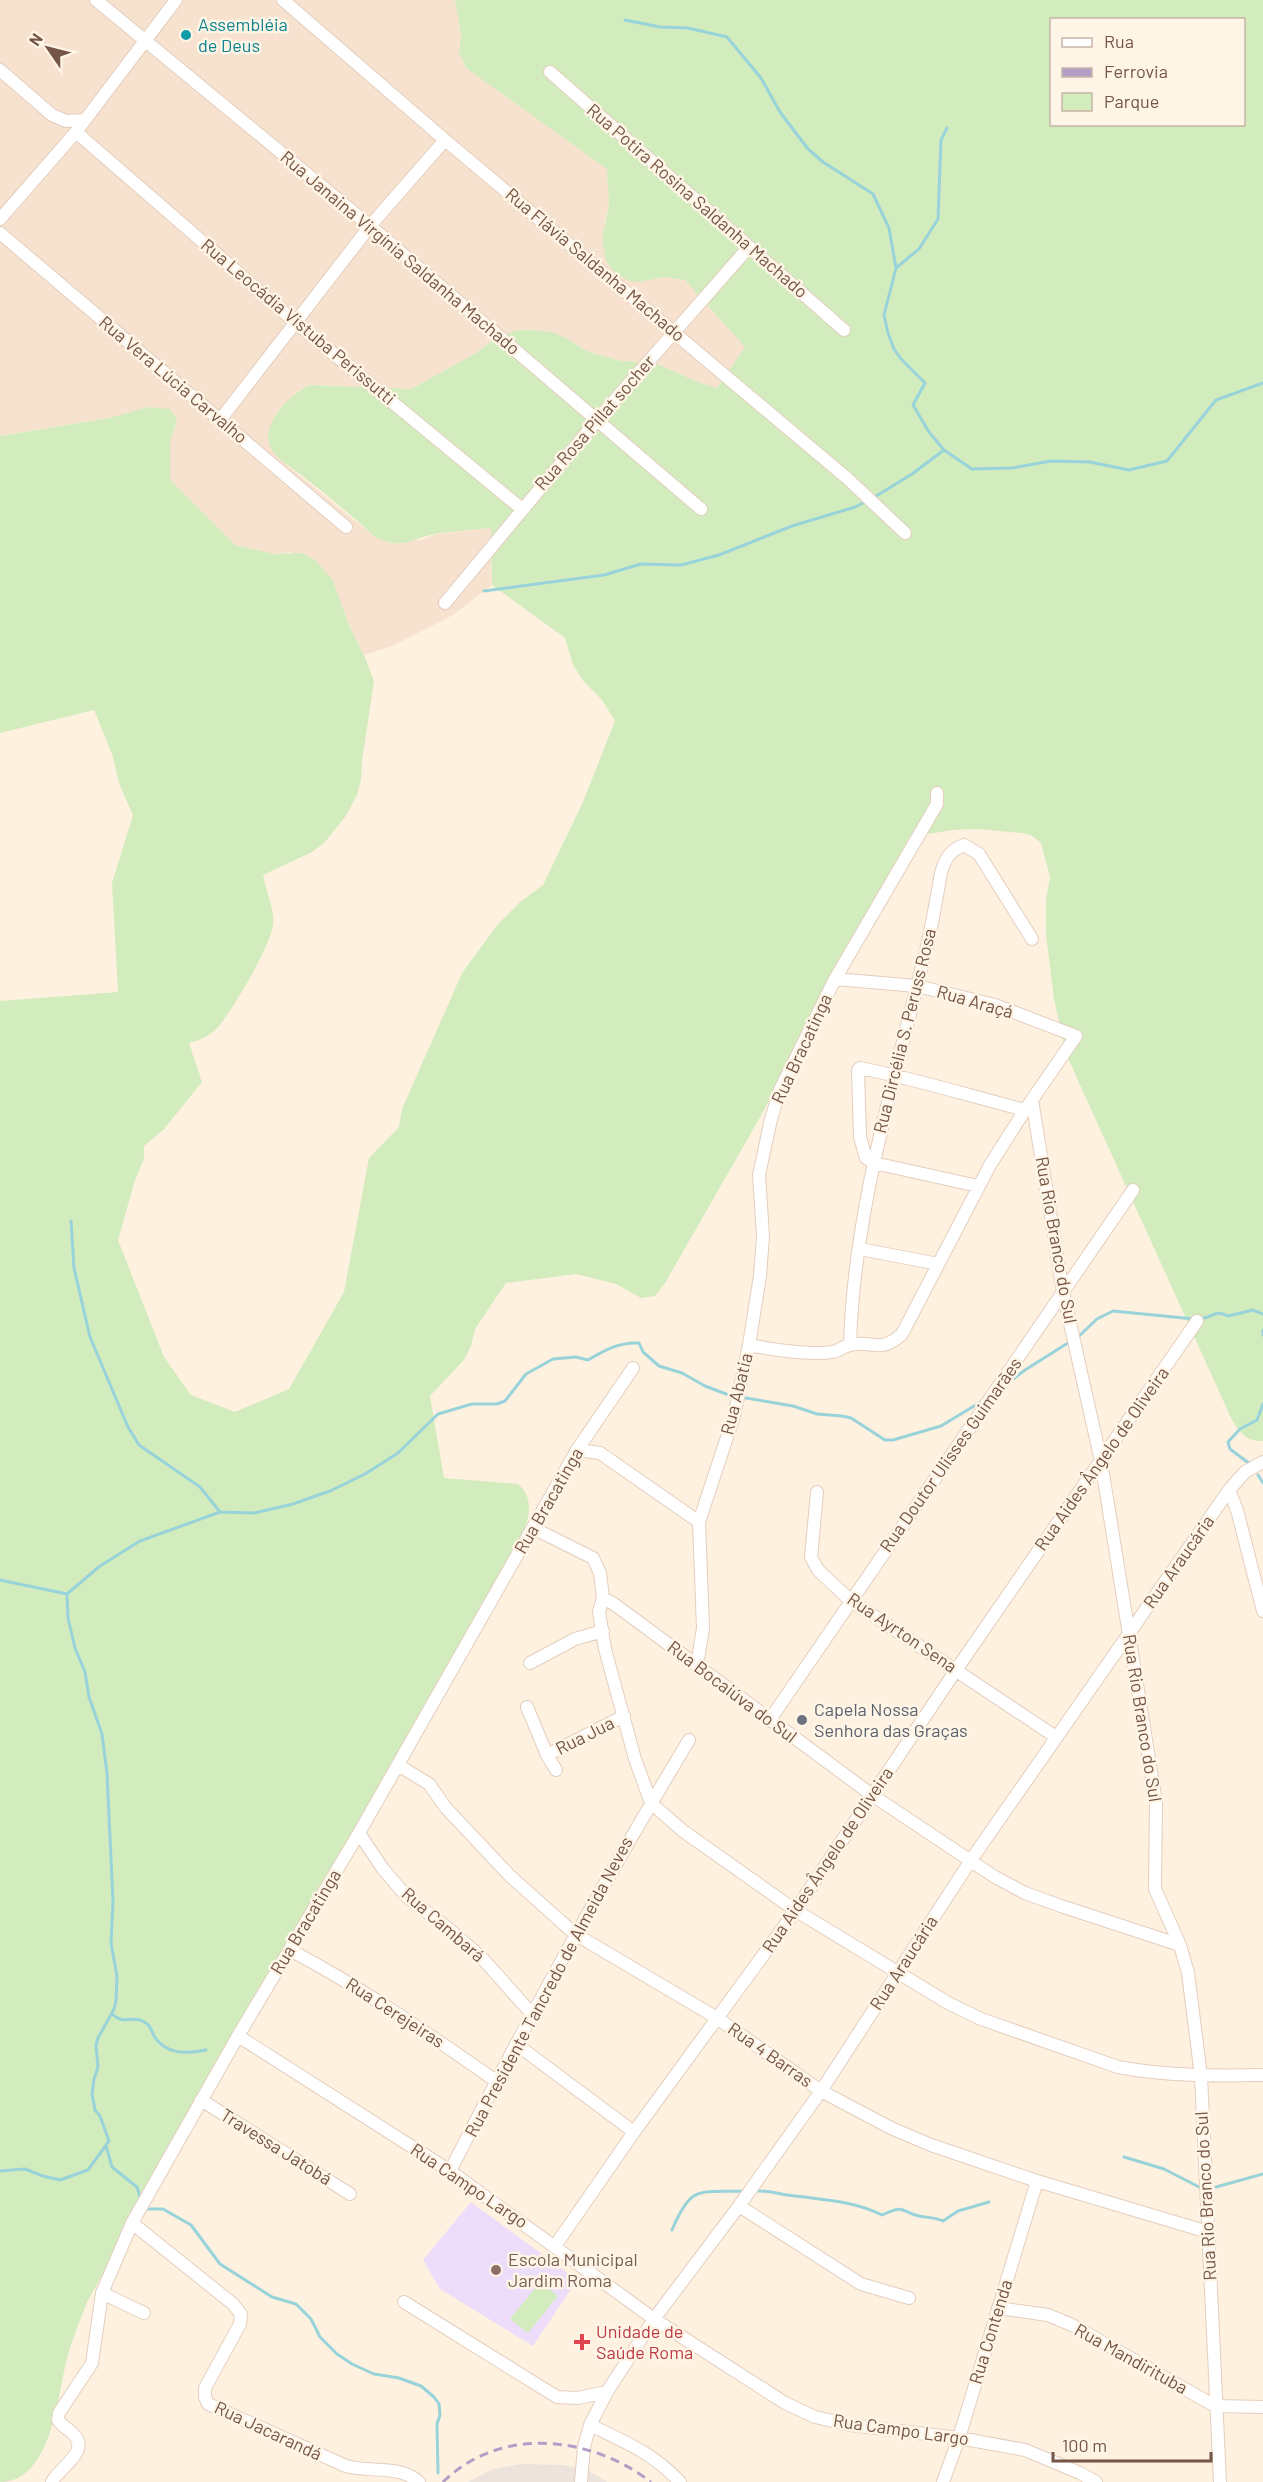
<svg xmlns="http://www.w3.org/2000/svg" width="1263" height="2482" viewBox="0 0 1263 2482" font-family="Barlow,sans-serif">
<rect width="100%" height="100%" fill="#fef1e0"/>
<path fill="#f6e2ce" d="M0 0H455L461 35 459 52 466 68 607 169 609 205 604 223 639 282 665 277 685 280 746 347 717 388 700 383 655 363 621 361 587 351 566 338 492 341 476 353 411 389 310 385 299 390 278 411 268 433 283 462 375 537 421 540 436 534 491 528 492 585 453 615 390 647 364 655 348 623 333 580 291 552 275 554 235 545 170 480V442L177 420 149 407 109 418 0 436Z"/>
<path fill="#ece3dc" d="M521 2464 563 2465 588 2470 607 2482H468L493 2469Z"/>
<path fill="#eeddfa" d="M471 2202 577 2280 533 2346 440 2289 423 2260Z"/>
<path fill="#d2ecbe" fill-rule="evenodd" d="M455 0H1263V1441C1246 1441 1241 1434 1232 1420L1066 1054 1054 999 1046 935V900L1050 877 1041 843 1031 835 1022 833 977 829 953 830 909 837 758 1121 665 1283 655 1296 641 1298 616 1284 576 1274 506 1283 475 1329 471 1346 464 1360 430 1396 444 1478 518 1484C535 1499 529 1518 522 1537L87 2302C80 2321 72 2339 67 2359 57 2396 52 2482 0 2482V1001L118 992 112 883 133 815 120 786 112 754 94 710 0 733V436L109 418 149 407 170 409 177 420 170 442V480L235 545 275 554 302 553 315 560 333 580 348 623 364 655 374 681 362 761 361 780 357 795 345 817 325 842 312 852 263 875C266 892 275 909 273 925 271 945 232 1012 217 1028 209 1037 200 1040 189 1043L202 1082 164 1129 144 1146V1159L135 1180 118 1240 164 1357 191 1395 235 1412 289 1389 344 1292 369 1158 399 1127 402 1109 462 973 498 924 520 902 543 885 583 802 615 721 602 700 584 682 573 665 565 638 492 585 491 528C474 530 456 531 439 533 410 538 406 551 375 537 351 515 326 494 300 474 290 467 275 458 270 446 260 424 292 392 310 385L411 389 476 353 492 341 516 330H533L551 332 566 338 587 351 621 361 655 363 700 383 717 388 745 347 685 280 665 277 639 282 629 281 614 272 606 261 602 238 609 205 607 169 466 68 459 52 461 35ZM1052 20H1244V124H1052Z
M540 2282 558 2296 528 2333 510 2319Z"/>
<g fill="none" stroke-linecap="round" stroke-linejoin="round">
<path stroke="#99d3da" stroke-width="3" d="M625 20 660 27 688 28 727 37 761 78 780 112 808 149 823 162 873 194 889 228 896 268 884 315 888 333 894 349 901 359 925 383 913 405 929 432 944 450 972 469 1012 468 1051 461 1090 462 1129 470 1167 461 1216 400 1263 383
M896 268 919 249 938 219 941 140 947 128
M873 498 912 474 944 450
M484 591 604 575 641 564 681 565 719 555 792 526 855 507 867 501
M71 1221 74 1268 90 1337 128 1427 139 1445 200 1487 220 1512
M1201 1319C1213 1317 1215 1309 1228 1316L1253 1310 1263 1314
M1263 1330V1335
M1077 1338 1097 1319 1113 1311 1194 1319
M1004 1386 1025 1370 1071 1341
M740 1397 793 1406 817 1414 842 1416 851 1418 885 1440H893L941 1426 984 1400
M1250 1464 1230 1449 1228 1442 1240 1429 1257 1420 1263 1404
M1258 1475 1263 1483
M0 1580 67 1594 100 1566 140 1541 220 1512 254 1513 293 1504 330 1491 365 1474 398 1453 438 1414 472 1404H497L505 1401 526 1374 553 1359 576 1357 588 1360C605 1350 619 1342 639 1343L643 1352 659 1366 682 1373 705 1386 734 1397
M112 2014C125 2026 130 2015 143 2021 150 2025 151 2029 154 2036 166 2055 187 2054 206 2050
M106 2146 112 2167 137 2187 141 2200
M1124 2157 1164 2169 1203 2189
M0 2171 25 2169 43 2176 60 2180 88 2170 109 2141 100 2116 95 2110 92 2094 94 2079 98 2067 96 2045 98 2038 114 2009 116 2001 117 1976 111 1943 113 1901 107 1773 102 1734 89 1697 85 1672 75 1648 68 1618 67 1594
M1216 2187 1263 2174
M755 2191C770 2190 781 2195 796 2196 826 2200 854 2201 882 2215 906 2204 899 2211 919 2216 928 2218 935 2217 943 2221L958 2211 989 2202
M144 2205 148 2209H163L191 2225 220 2264 272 2297 296 2304 311 2319 320 2337 337 2354 352 2364 374 2374 399 2378 421 2386 434 2397 439 2404 440 2415 437 2424 438 2473
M672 2230C692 2183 699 2193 745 2191"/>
<g stroke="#e4cebe" stroke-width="14">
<path id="minor" d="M96 0 370 226 701 509
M283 0 445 140 848 479 905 533
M0 70 52 115 66 121 85 120
M550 72 844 330
M76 132 295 322 522 509
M0 219 76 132 176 0
M0 233 346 527
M220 420 370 226 445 140
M445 603 598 419 749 247
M1032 1100 1063 1292 1101 1461 1156 1802 1155 1889 1180 1945 1188 1973 1201 2076 1220 2482
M978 1186 874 1163 866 1158 860 1137 858 1070 860 1068C916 1079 970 1096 1025 1110
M860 1249 938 1264
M850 1344C854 1211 894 1082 925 954 932 927 936 900 941 873 945 859 950 850 964 845L979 854 1032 939
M749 1345C776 1350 805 1355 833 1352 839 1351 843 1346 850 1345 872 1339 879 1355 902 1334L990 1165 1025 1110 1076 1036 995 1005 917 986 835 979
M577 1450 600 1453 699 1522
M1229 1490 1237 1510 1263 1611
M817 1492 811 1557 818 1570 850 1600 1056 1737
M533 1528 593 1558 600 1573 603 1598 599 1612 605 1649 635 1759 651 1803 683 1831 795 1910 948 2003 981 2019 1118 2067C1166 2076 1215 2076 1263 2075
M603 1598 614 1604 872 1795 995 1877 1025 1893 1061 1906 1180 1945
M530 1663 575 1639 603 1631
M697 1666 703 1628 699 1522 734 1416 749 1345 760 1276 763 1236 759 1175 771 1119 780 1090 835 979 937 804V793
M527 1707 547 1755 556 1770
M769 1721 1133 1190
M547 1755 624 1716
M398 1765 429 1784 446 1808 510 1876 575 1934 717 2018 821 2091 891 2128 931 2145 1037 2181 1208 2232
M359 1833 383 1869 407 1897 449 1929 483 1959 531 2013
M290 1950C362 1988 429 2034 496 2081
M238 2036 450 2171 654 2319 785 2403 815 2417 850 2425 959 2438 1025 2450 1080 2473 1096 2482
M516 2044 634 2132
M201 2100 350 2194
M450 2171C525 2024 604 1881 689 1740
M739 2206 861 2284 909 2298
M132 2223 233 2304 241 2314 240 2324 205 2388V2397L208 2404 346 2466C371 2473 398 2464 419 2482
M555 2246 634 2132 791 1917 956 1670 1197 1321
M102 2293 144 2313
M404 2302 557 2397 578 2398 607 2392
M998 2308 1048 2315 1072 2325 1215 2406 1263 2407
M590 2425C625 2442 653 2453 680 2482
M52 2482C58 2469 89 2452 75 2436 70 2430 63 2427 58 2420L59 2413 92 2363 102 2293 132 2223 238 2036 359 1833 577 1450 633 1368
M581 2482 584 2447 590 2425 607 2392 654 2319 739 2206 821 2091 971 1860 1229 1490 1245 1472 1263 1462
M943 2482 959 2438 1037 2181"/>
</g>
<use href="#minor" stroke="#fff" stroke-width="12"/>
<path stroke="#b29ec7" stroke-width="3" stroke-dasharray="9 6" stroke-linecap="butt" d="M443 2482C501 2425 591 2436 651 2482"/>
</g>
<circle fill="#0f9aa8" stroke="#fff5e7" stroke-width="2" cx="186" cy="35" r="6"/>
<circle fill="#6b7280" stroke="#fff5e7" stroke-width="2" cx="802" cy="1720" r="6"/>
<circle fill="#8d6e63" stroke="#fff5e7" stroke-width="2" cx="496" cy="2270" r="6"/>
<path fill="#e0444e" stroke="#fff5e7" stroke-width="2" d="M579 2333h6v6h6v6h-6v6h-6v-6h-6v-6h6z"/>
<g text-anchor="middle" stroke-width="5" stroke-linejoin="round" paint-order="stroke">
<g font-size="18" fill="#0d838f" stroke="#fff5e7" text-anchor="start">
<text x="198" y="31">Assembléia<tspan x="198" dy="21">de Deus</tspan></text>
</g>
<g font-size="18" fill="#755546" stroke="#fff5e7">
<text transform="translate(697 201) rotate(41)" y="6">Rua Potira Rosina Saldanha Machado</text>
<text transform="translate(400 253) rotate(40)" y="6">Rua Janaina Virgínia Saldanha Machado</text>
<text transform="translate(595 265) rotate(40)" y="6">Rua Flávia Saldanha Machado</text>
<text transform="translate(298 322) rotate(40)" y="6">Rua Leocádia Vistuba Perissutti</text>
<text transform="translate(173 380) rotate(40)" y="6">Rua Vera Lúcia Carvalho</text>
<text transform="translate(595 423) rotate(-49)" y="6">Rua Rosa Pillat socher</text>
<text transform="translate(975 1002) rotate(16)" y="6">Rua Araçá</text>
<text transform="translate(905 1031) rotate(-76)" y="6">Rua Dircélia S. Peruss Rosa</text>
<text transform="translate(802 1049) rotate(-65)" y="6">Rua Bracatinga</text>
<text transform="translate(1056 1240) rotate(80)" y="6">Rua Rio Branco do Sul</text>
<text transform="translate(737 1394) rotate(-76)" y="6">Rua Abatia</text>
<text transform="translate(951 1455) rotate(-55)" y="6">Rua Doutor Ulisses Guimarães</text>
<text transform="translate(1102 1459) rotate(-55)" y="6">Rua Aides Ângelo de Oliveira</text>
<text transform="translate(549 1501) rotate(-60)" y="6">Rua Bracatinga</text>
<text transform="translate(1179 1562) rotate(-55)" y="6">Rua Araucária</text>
<text transform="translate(902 1633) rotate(34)" y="6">Rua Ayrton Sena</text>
<text transform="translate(732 1692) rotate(37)" y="6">Rua Bocaiúva do Sul</text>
<text transform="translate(1142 1718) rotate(81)" y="6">Rua Rio Branco do Sul</text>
<text transform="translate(585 1736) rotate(-27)" y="6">Rua Jua</text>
<text transform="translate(828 1860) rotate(-56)" y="6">Rua Aides Ângelo de Oliveira</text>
<text transform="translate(306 1922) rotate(-59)" y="6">Rua Bracatinga</text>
<text transform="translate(443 1925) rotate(41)" y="6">Rua Cambará</text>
<text transform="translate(904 1963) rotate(-57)" y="6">Rua Araucária</text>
<text transform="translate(549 1987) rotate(-62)" y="6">Rua Presidente Tancredo de Almeida Neves</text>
<text transform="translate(395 2013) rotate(33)" y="6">Rua Cerejeiras</text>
<text transform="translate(770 2055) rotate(35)" y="6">Rua 4 Barras</text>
<text transform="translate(276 2147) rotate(32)" y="6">Travessa Jatobá</text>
<text transform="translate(469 2186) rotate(34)" y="6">Rua Campo Largo</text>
<text transform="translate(1206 2196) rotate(-93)" y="6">Rua Rio Branco do Sul</text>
<text transform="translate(991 2332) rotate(-73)" y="6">Rua Contenda</text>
<text transform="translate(1131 2359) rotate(29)" y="6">Rua Mandirituba</text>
<text transform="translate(901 2430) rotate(8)" y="6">Rua Campo Largo</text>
<text transform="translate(268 2431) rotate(25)" y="6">Rua Jacarandá</text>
</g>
<g font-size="18" fill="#5b616d" stroke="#fff5e7" text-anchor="start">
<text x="814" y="1716">Capela Nossa<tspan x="814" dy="21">Senhora das Graças</tspan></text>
</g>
<g font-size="18" fill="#785e54" stroke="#fff5e7" text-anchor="start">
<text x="508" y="2266">Escola Municipal<tspan x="508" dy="21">Jardim Roma</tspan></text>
</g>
<g font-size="18" fill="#be3a42" stroke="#fff5e7" text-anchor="start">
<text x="596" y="2338">Unidade de<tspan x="596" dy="21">Saúde Roma</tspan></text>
</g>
</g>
<rect x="1050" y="18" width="195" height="108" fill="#fff5e7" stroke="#c8b5a7" stroke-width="1.5"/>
<rect x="1062" y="38" width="30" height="9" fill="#ffffff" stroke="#c8b5a7" stroke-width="1.5"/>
<text x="1104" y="48" font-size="18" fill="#755546">Rua</text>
<rect x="1062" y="68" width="30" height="9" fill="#b29ec7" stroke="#c8b5a7" stroke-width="1.5"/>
<text x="1104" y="78" font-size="18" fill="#755546">Ferrovia</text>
<rect x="1062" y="93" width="30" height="18" fill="#d2ecbe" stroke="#c8b5a7" stroke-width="1.5"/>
<text x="1104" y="108" font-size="18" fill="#755546">Parque</text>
<g transform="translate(48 48) rotate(305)" stroke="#fff5e7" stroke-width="4.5" paint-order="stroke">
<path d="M0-4.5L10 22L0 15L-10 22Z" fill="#755546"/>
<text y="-9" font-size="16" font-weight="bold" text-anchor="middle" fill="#755546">N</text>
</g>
<path d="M1053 2452v9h158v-9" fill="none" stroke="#755546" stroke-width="3"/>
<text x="1062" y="2452" font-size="18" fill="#755546" stroke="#fff5e7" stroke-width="4.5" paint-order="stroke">100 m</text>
</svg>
